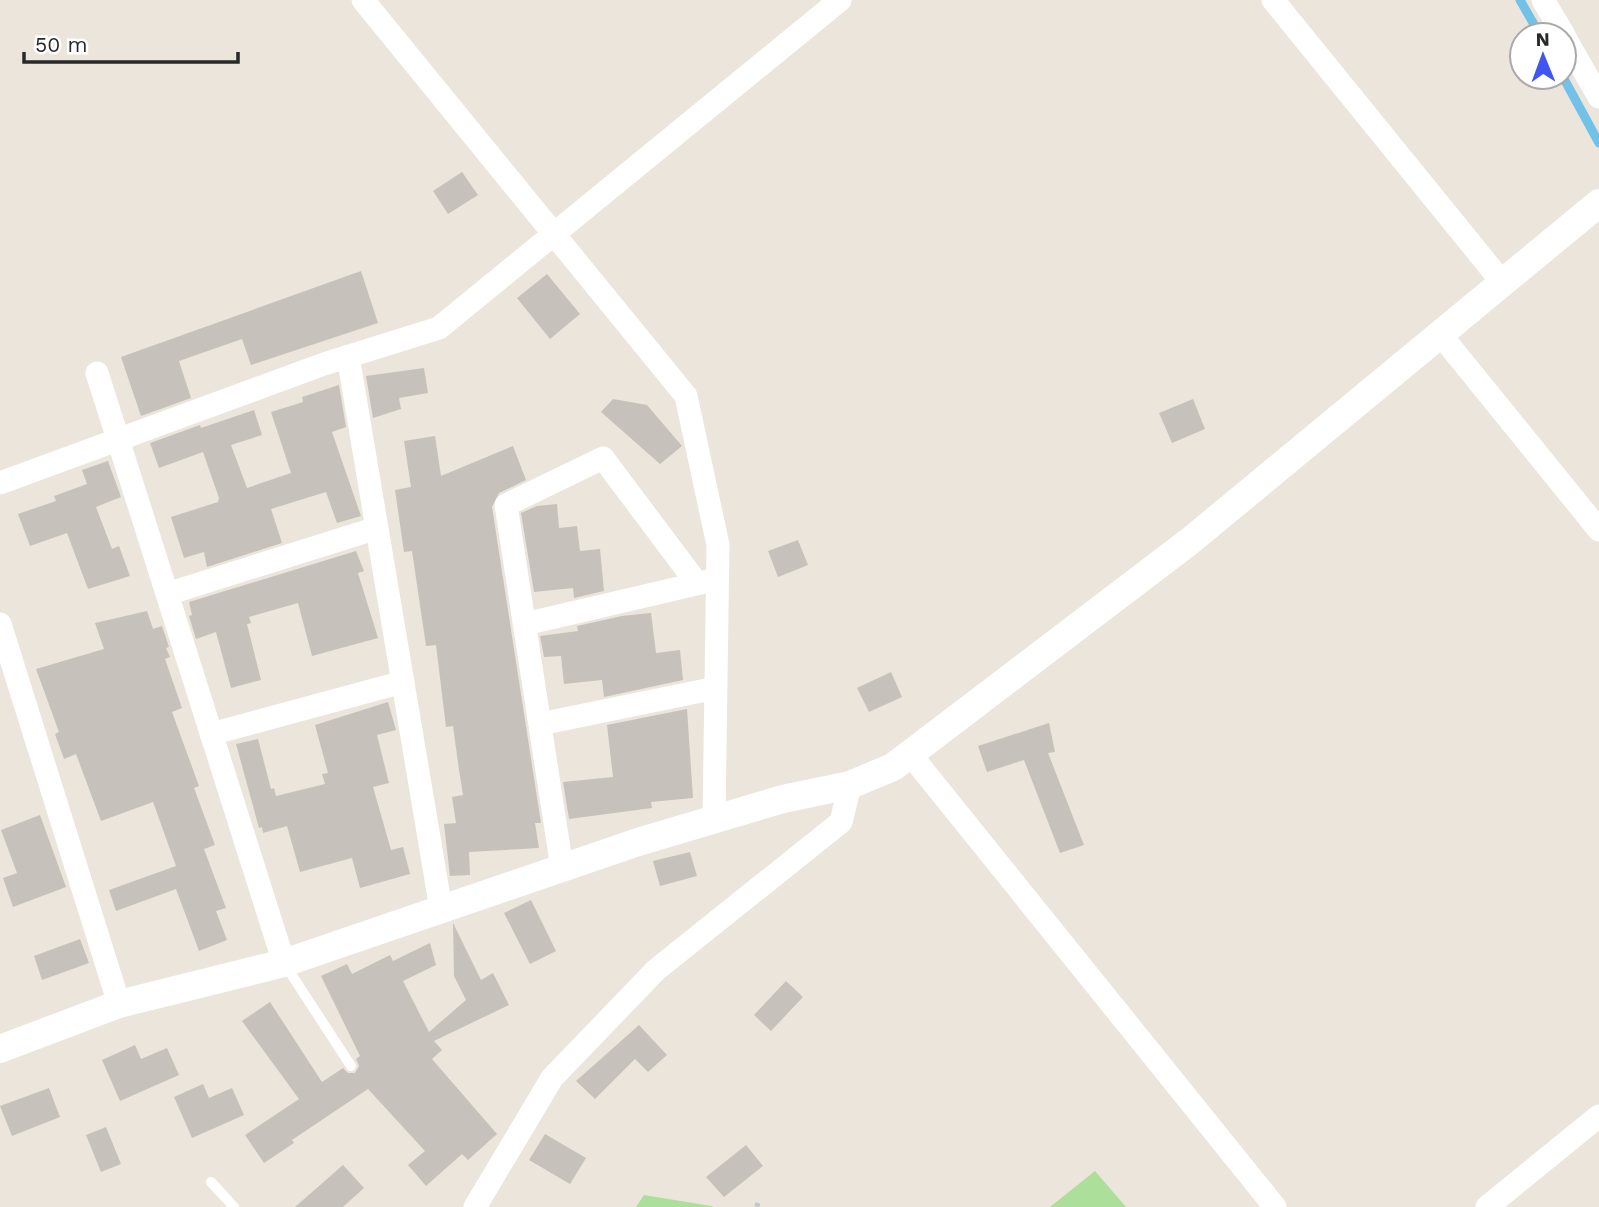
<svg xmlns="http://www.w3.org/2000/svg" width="1599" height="1207" viewBox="0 0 1599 1207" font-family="'Work Sans',sans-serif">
<rect width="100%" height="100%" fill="#ebe5db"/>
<path fill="#acdf99" d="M1095 1171 1126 1207H1050Z
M644 1195 711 1206 714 1207H636Z"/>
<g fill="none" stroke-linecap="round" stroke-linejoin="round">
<path stroke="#71c1e9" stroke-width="9" d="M1520 0 1540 35
M1563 77 1599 143"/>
</g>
<path fill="#c6c2bb" d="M462 172 478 195 448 214 433 191Z
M361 271 378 323 251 365 242 339 179 361 191 398 141 416 121 357Z
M547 274 580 314 550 339 517 298Z
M424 368 428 393 399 398 401 409 373 418 366 376Z
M339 385 346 427 332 432 361 516 337 523 326 492 271 509 282 543 207 567 204 552 184 558 171 517 218 502 219 498 203 452 159 468 150 443 200 425 201 428 254 410 262 435 231 445 247 488 291 473 271 412 303 402 302 397Z
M613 399 647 405 682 446 660 464 601 412Z
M1193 399 1205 429 1172 443 1159 413Z
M435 436 441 476 513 446 526 480 499 493 492 507 541 823H535L539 848 469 852 470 875 450 876 444 824 456 823 452 797 463 795 459 770 453 726 446 727 436 645 426 646 412 551 404 552 395 490 411 487 404 441Z
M108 461 121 497 96 507 112 549 119 546 130 576 88 589 67 533 30 546 18 514 56 501 54 496 87 484 82 470Z
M557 504 559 528 577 526 580 551 600 549 604 591 574 598 573 588 534 592 521 513 537 506Z
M798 540 808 565 778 577 768 551Z
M356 551 364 571 358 573 378 638 312 656 298 603 249 617 251 623 247 624 261 680 231 688 216 632 196 639 189 616 192 615 189 602Z
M147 611 153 629 162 626 169 647 166 648 170 657 165 659 182 708 172 712 199 786 194 788 215 845 204 849 226 908 216 911 227 940 199 951 176 889 116 911 109 890 176 866 153 802 101 821 76 754 64 759 55 734 59 732 36 669 104 649 95 623Z
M651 613 656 653 680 650 683 680 604 697 602 680 564 684 561 656 544 657 540 636 578 631 577 626 622 616Z
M891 672 902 697 869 712 857 688Z
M388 702 396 730 377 735 389 783 373 787 391 850 403 847 410 874 360 888 352 858 300 872 287 826 263 833 262 827 259 828 236 744 258 739 271 789 274 788 276 796 325 784 322 774 328 773 315 725Z
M687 709 693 798 651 802 652 808 569 819 563 782 613 777 607 725Z
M1049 723 1055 752 1048 753 1084 845 1060 853 1024 760 987 772 978 746Z
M40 815 66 887 13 907 3 878 17 873 1 830Z
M690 852 697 876 660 886 653 861Z
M531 900 556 951 530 964 504 913Z
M453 923 481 980 493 973 509 1005 434 1041 442 1050 432 1059 497 1134 468 1160 462 1154 426 1186 408 1165 425 1151 368 1089 292 1140 294 1143 264 1163 245 1135 299 1099 242 1021 270 1002 322 1082 343 1068 348 1073H355L359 1066 356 1059 360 1056 321 976 347 964 352 974 390 955 393 961 430 943 436 965 403 981 429 1032 466 1000 454 976Z
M80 939 89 963 42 980 34 956Z
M786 981 803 997 771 1031 754 1015Z
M639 1025 667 1055 648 1072 635 1059 595 1099 576 1081Z
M135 1045 141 1059 167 1048 179 1075 120 1101 102 1060Z
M203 1084 209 1098 232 1088 244 1115 192 1138 174 1097Z
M49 1088 60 1117 12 1136 0 1106Z
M106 1127 121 1164 101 1172 86 1135Z
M545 1134 586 1158 570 1184 529 1160Z
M746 1145 763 1166 724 1197 706 1177Z
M343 1165 364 1188 343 1207H295Z"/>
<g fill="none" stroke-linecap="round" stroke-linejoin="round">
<path stroke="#c7c7c7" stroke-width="4.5" stroke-dasharray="5 3.5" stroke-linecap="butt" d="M755 1204 763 1207"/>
<path stroke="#fff" stroke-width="10" d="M284 963 351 1066
M211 1182 234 1207"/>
<path stroke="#fff" stroke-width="23" d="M363 0 686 396 718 545 714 819
M1273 0 1502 282
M1543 0 1564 35
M1564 36 1599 97
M1440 334 1599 530
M348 356 441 909
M97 373 284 963
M0 483 324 364 439 328 840 0
M167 594 377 528
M0 624 119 1004
M525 624 709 581
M540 724 716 688
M211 734 403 682
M910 754 1275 1207
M562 868 506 505 603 458 696 582
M475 1207 552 1078 656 970 841 822 850 785
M1487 1207 1599 1116"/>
<path stroke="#fff" stroke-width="28" d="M0 1049 119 1004 284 963 638 842 783 799 850 785 893 767 1190 541 1599 203"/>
</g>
<g transform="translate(1543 56) rotate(359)"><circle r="33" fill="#ffffff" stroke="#a9a9a9" stroke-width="2"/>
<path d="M0-5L12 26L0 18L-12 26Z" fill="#4055f2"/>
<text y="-10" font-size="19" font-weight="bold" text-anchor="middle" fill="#292929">N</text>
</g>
<path d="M24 52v10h214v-10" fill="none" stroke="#292929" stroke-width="3.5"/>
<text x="35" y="52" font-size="21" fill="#292929" stroke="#ffffff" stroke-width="5" paint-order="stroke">50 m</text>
</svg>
